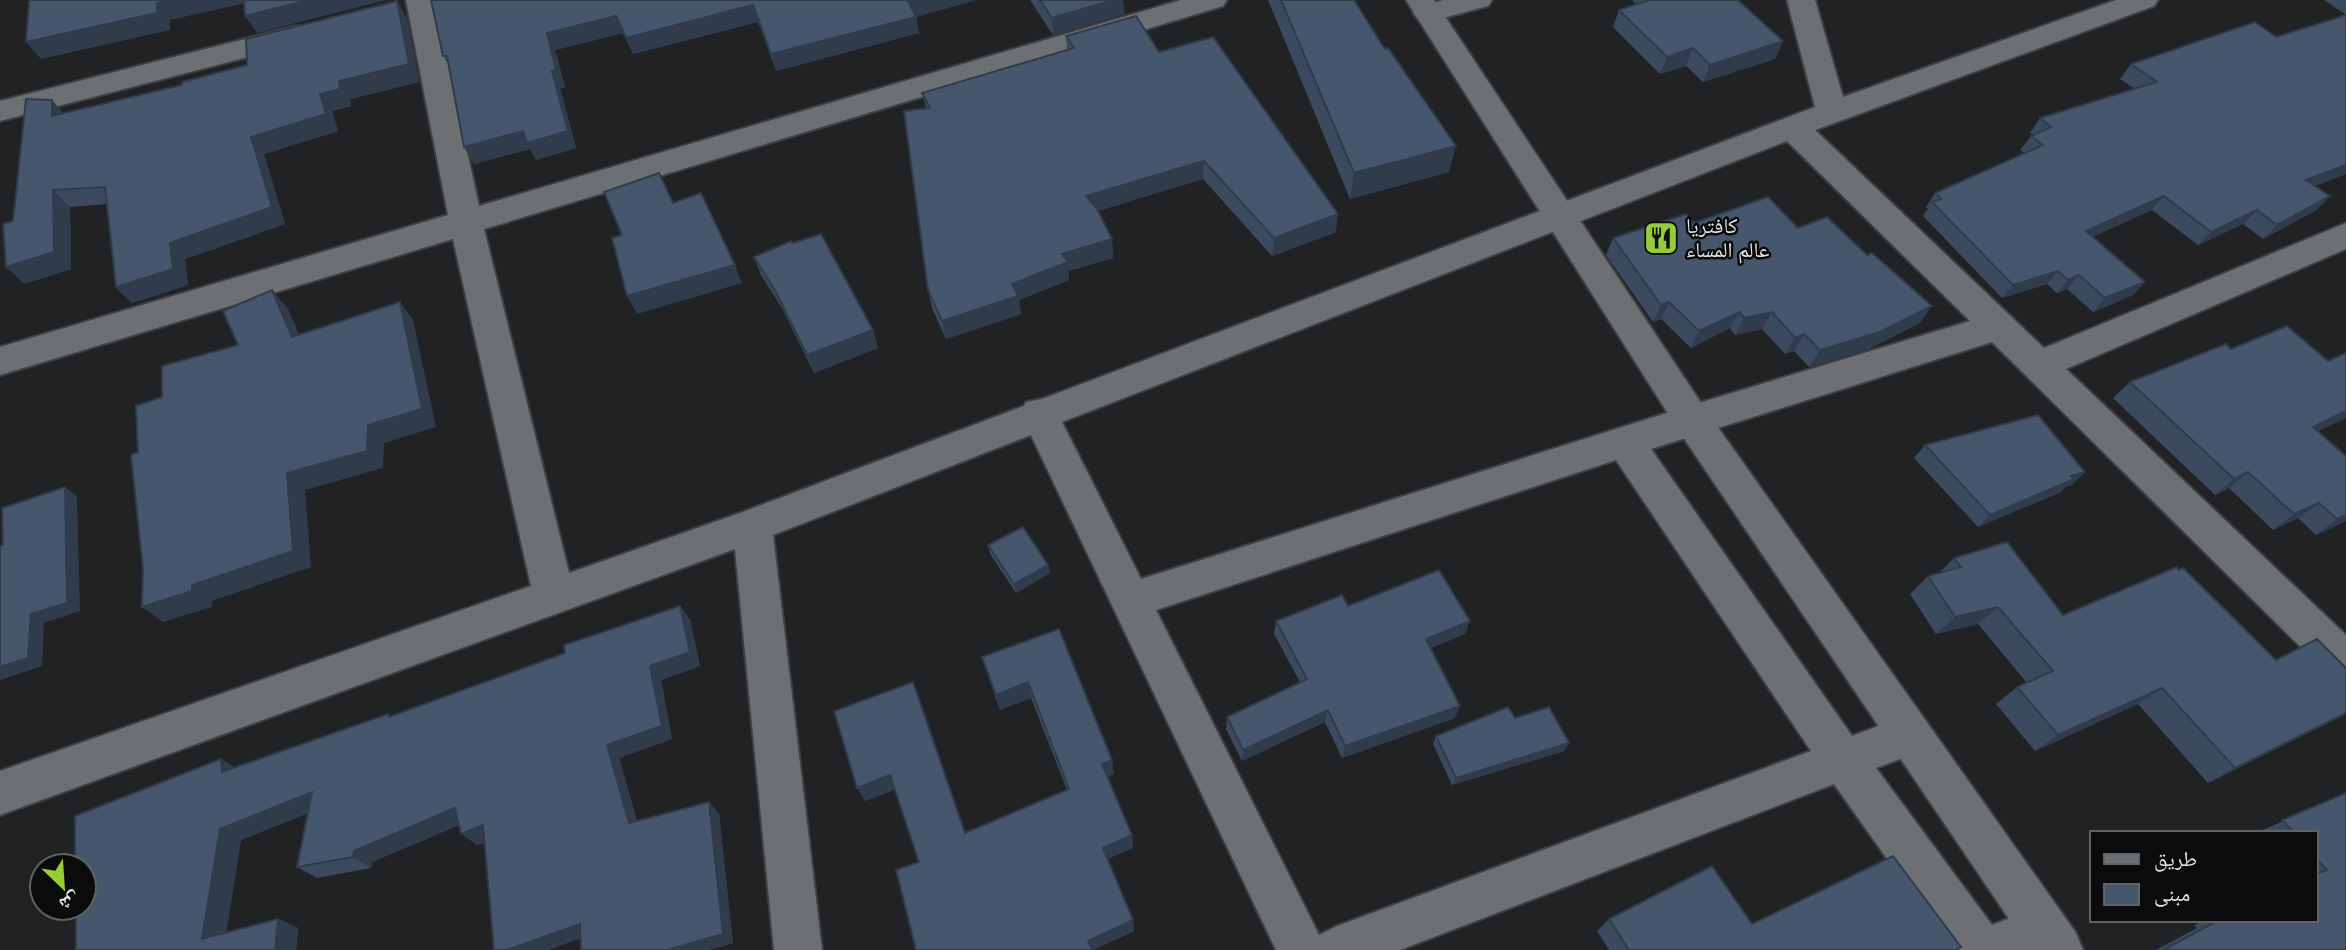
<svg xmlns="http://www.w3.org/2000/svg" width="2346" height="950" viewBox="0 0 2346 950" font-family="'Nunito Sans','Noto Naskh Arabic',sans-serif">
<rect width="100%" height="100%" fill="#202224"/>
<g fill="none" stroke-linecap="round" stroke-linejoin="round">
<g stroke="#3e3f42" stroke-width="4">
<path id="minor" d="M406 0H434L479 206 1181 0H1227L1223 6 484 229 569 573 740 513 1024 406 1026 402 1042 399 1815 107 1787 0H1815L1843 97 2116 0H2158L2154 6 1815 130 2044 348 2346 223V249L2066 369 2346 635V682L2331 677 1992 342 1651 449 1852 736 1909 714 1924 720 1931 735 1924 750 1876 768 1992 925 2044 905 2061 912 2068 929 2061 946 2051 950H1952L1834 784 1400 950H1276L1031 435 773 535 822 950H774L735 549 0 815V771L531 586 453 239 0 375V347L448 215ZM1787 141 1970 321 1692 405 1141 579 1062 422ZM1616 460 1811 751 1337 926 1319 935 1156 610Z
M1443 0H1492L1488 6 1428 22 1418 19 1413 13 1418 7Z
M296 26 306 28 311 35 306 42 0 121V101Z"/>
</g>
<g stroke="#3e3f42" stroke-width="4">
<path id="tertiary" d="M1406 0H1434L1705 409 2076 933 2083 950H2030L1679 431Z"/>
</g>
<use href="#minor" fill="#6d7073" fill-rule="evenodd"/>
<use href="#tertiary" fill="#6d7073" fill-rule="evenodd"/>
</g>
<path fill="#3b4a5e" d="M431 0 916 17 919 33 776 71 758 22 633 54 623 33 555 50 565 87 560 88 576 148 536 160 530 149 474 164 464 147 449 66 443 56Z
M1030 0H1123L1124 14 1053 35Z
M1268 0H1354L1385 49 1449 172 1350 199Z
M1633 0H1738L1783 41 1775 59 1703 82 1686 66 1660 74 1613 27 1619 10 1636 4 1633 1Z
M2324 0H2346V174L2315 186 2330 196 2316 210 2263 239 2243 224 2198 245 2152 210 2093 236 2133 295 2093 312 2067 289 2057 293 2047 284 2002 298 1923 216 1928 209 1926 207 1935 193 2025 153 2020 150 2031 136 2033 135 2030 133 2040 118 2135 89 2120 79 2131 64 2276 37 2346 15Z
M407 18 419 82 350 99 351 106 332 111 338 131 264 154 285 224 185 259 188 285 132 303 116 287 107 204 70 207 71 269 24 284 13 221 64 113 182 85Z
M1066 36 1159 52 1336 232 1272 256 1203 179 1098 211 1112 239 1113 258 1068 271 1069 280 1019 300 1021 314 946 339 932 308 928 290 926 108 922 93 1067 50Z
M1694 223 1920 323 1869 349 1809 367 1794 351 1785 354 1762 329 1735 335 1730 328 1691 348 1661 319 1653 322 1606 255 1613 238Z
M793 243 873 330 878 348 814 373 783 310 761 275 754 257Z
M2231 349 2328 361 2346 353V418L2318 431 2346 521 2316 535 2298 518 2273 530 2229 488 2215 495 2113 398 2130 382Z
M1925 445 2072 485 2066 486 2061 492 1978 527 1914 458Z
M988 545 1048 565 1050 573 1016 593 990 554Z
M1954 558 2063 615 2276 660 2346 714 2208 783 2138 704 2035 751 1996 704 2017 687 2027 683 1978 624 1936 634 1910 594 1928 576 1938 574Z
M680 606 690 620 700 666 661 680 672 739 619 758 637 821 709 802 719 814 733 943 709 950H581V938L548 950H507L485 842 477 845 459 825 372 862 371 868 317 878 297 867 308 813 241 840 226 932 278 919 298 928 296 950H76L221 759 234 767 390 716 565 653Z
M1348 606 1465 634 1431 648 1455 718 1342 758 1325 722 1242 761 1226 729 1227 717 1300 682 1274 634 1276 621Z
M1059 629 1114 774 1107 776 1132 835 1133 848 1107 859 1133 920 1134 931 1093 950H916L919 862 895 789 865 801 919 697 965 832 1067 790 1031 698 1000 710 987 673 982 657Z
M1515 718 1569 743 1564 751 1452 785 1433 744 1436 736Z
M2346 793V950H2156L2197 928 2194 925 2206 920H2316V833H2256Z
M1609 919 1752 924 1956 950H1609L1597 931Z"/>
<path fill="#303c4c" d="M171 0H254L255 1 170 20V30L41 59 26 42 157 3Z
M309 0H386L257 33 245 16Z
M913 0H977L916 17 919 33 776 71 771 54Z
M1113 0H1123L1124 14 1053 35 1052 18Z
M397 1 407 18 419 82 350 99 351 106 332 111 338 131 264 154 285 224 185 259 188 285 132 303 116 287 251 137 339 81Z
M753 5 758 22 633 54 626 38Z
M616 16 623 33 555 50 565 87 560 88 576 148 536 160 530 149 474 164 464 147 547 33Z
M1783 41 1775 59 1703 82 1710 65Z
M1693 48 1686 66 1660 74 1667 57Z
M52 100 67 117 52 116Z
M1456 146 1449 172 1350 199 1354 173Z
M1204 161 1203 179 1087 214 1086 196Z
M2346 165V174L2292 194 2306 180Z
M53 190 70 207 71 269 24 284 6 267Z
M2164 196 2152 210 2075 245 2086 231Z
M2330 196 2316 210 2263 239 2277 225Z
M2257 210 2243 224 2198 245 2211 232Z
M1338 214 1336 232 1272 256 1274 238Z
M1112 239 1113 258 1068 271 1069 280 1019 300 1021 314 946 339 942 321 1012 284 1062 254Z
M735 265 742 283 637 314 627 296Z
M2058 271 2047 284 2002 298 2013 285Z
M2079 275 2067 289 2057 293 2068 280Z
M2145 282 2133 295 2093 312 2105 298Z
M272 290 288 309 308 355 292 337Z
M400 302 413 320 436 427 384 443 383 468 305 490 311 567 212 601V607L163 622 142 607 192 585 287 473 368 425Z
M1669 302 1661 319 1653 322 1661 305Z
M1932 306 1920 323 1869 349 1809 367 1820 350Z
M1740 312 1730 328 1691 348 1699 331Z
M1772 312 1762 329 1735 335 1744 318Z
M873 330 878 348 814 373 807 355Z
M1804 334 1794 351 1785 354 1795 338Z
M2346 411V418L2293 443 2313 427Z
M2085 472 2072 485 2066 486 2061 492 1978 527 1990 515 2071 476Z
M2248 472 2229 488 2215 495 2234 479Z
M65 487 77 496 80 611 44 623 42 666 0 680V667L31 614Z
M2319 503 2298 518 2273 530 2294 514Z
M2346 515V521L2316 535 2337 519Z
M1048 565 1050 573 1016 593 1014 584Z
M680 606 690 620 700 666 661 680 672 739 619 758 641 835 629 823 607 745 650 666Z
M1998 607 1978 624 1936 634 1955 617Z
M1470 621 1465 634 1421 652 1426 639Z
M913 682 919 697 970 845 965 833Z
M1028 682 1031 698 1000 710 996 695Z
M2162 688 2138 704 2035 751 2058 735Z
M1460 706 1455 718 1342 758 1345 746Z
M1328 710 1325 722 1242 761 1243 750Z
M2346 713V714L2208 783 2235 768Z
M1569 743 1564 751 1452 785 1456 778Z
M221 759 242 772H222Z
M1112 760 1114 774 1104 778 1102 764Z
M890 775 897 789 865 801 857 788Z
M312 792 331 804 241 840 224 948 202 939 220 829Z
M709 802 719 814 733 943 709 950H667Z
M455 808 470 820 372 862 371 868 353 857 354 851Z
M483 825 498 836 477 845 461 834Z
M1132 835 1133 848 1104 860 1103 848Z
M278 919 298 928 296 950H275Z
M1133 920 1134 931 1093 950H1090L1088 941Z
M580 924 594 933 548 950H507Z"/>
<path fill="#45566d" stroke="#303c4c" stroke-width="2" d="M29 0H171L157 3V13L26 42Z
M244 0H309L245 16Z
M431 0H913L908 1 916 17 771 54 753 5 626 38 616 16 547 33 556 70 552 71 568 131 527 143 523 131 464 147 447 56H443Z
M1040 0H1113L1052 18Z
M1281 0H1354L1385 49 1388 48 1456 146 1354 173Z
M1649 0H1738L1783 41 1710 65 1693 48 1667 57 1619 10Z
M397 1 409 64 339 81 340 89 320 94 326 114 251 137 272 207 170 243 173 269 116 287 105 187 53 190 54 252 6 267 3 224 13 221 26 99 52 100V116L182 85V82L247 65 246 39Z
M2346 15V165L2306 180 2330 196 2277 225 2257 210 2211 232 2164 196 2086 231 2145 282 2105 298 2079 275 2068 280 2058 271 2013 285 1932 202 1941 199 1935 193 2043 145 2031 136 2051 127 2040 118 2157 82 2131 64 2255 22 2276 37Z
M1136 16 1159 52 1213 37 1338 214 1274 238 1204 161 1086 196 1097 209 1112 239 1062 254 1068 262 1012 284 1018 296 942 321 928 290 904 111 930 108 922 93 1074 48 1066 36Z
M659 173 673 203 701 193 735 265 627 296 612 238 622 235 604 192Z
M1768 197 1798 228 1827 217 1867 255 1872 253 1932 306 1880 332 1820 350 1804 334 1795 338 1772 312 1744 318 1740 312 1699 331 1669 302 1661 305 1613 238 1686 214 1694 223Z
M821 234 873 330 807 355 776 292 754 257 791 241 793 243Z
M272 290 292 337 400 302 422 409 368 425 367 451 287 473 293 551 192 585V591L142 607 143 569 131 455 138 452 136 406 162 397V366L238 345 223 311Z
M2287 326 2328 361 2346 353V411L2313 427 2346 456V515L2337 519 2319 503 2294 514 2248 472 2234 479 2130 382 2226 344 2231 349Z
M2038 415 2085 472 2071 476 2074 479 1990 515 1925 445Z
M65 487 67 603 31 614 28 658 0 667V546L3 545 2 508Z
M1023 527 1048 565 1014 584 988 545Z
M2007 542 2063 615 2177 567 2179 570 2183 568 2276 660 2317 639 2346 668V713L2235 768 2162 688 2058 735 2017 687 2053 671 1998 607 1955 617 1928 576 1961 567 1954 558Z
M1439 570 1470 621 1426 639 1460 706 1345 746 1328 710 1243 750 1227 717 1307 679 1276 621 1342 595 1348 606Z
M680 606 690 652 650 666 662 726 607 745 629 823 709 802 723 934 667 950H581L580 924 507 950H494L483 825 461 834 455 808 354 851 353 857 297 867 312 792 220 829 202 939 278 919 275 950H76V908H84V866H75V816L221 759 222 772 388 714 389 717 565 653 564 645Z
M1059 629 1112 760 1102 764 1132 835 1103 848 1133 920 1088 941 1092 950H916L896 870 919 862 890 775 857 788 834 711 913 682 965 833 1069 789 1028 682 996 695 982 657Z
M1508 707 1515 718 1549 707 1569 743 1456 778 1436 736Z
M2346 793V950H2163L2219 920H2316V874L2327 870 2316 858V833H2294L2282 820Z
M1893 856 1961 947 1956 950H1629L1609 919 1712 866 1752 924Z"/>
<defs>
<g id="restaurant-square" transform="scale(1.75)"><rect x="-9" y="-9" width="18" height="18" rx="4" fill="#97cc39" stroke="#0a0b0c"/><path d="M-5-6h1v4h1v-4h1v4h1v-4h1v5L-1.5 .5V6h-2V.5L-5-1ZM5-6V6H3V1.5H1.5Q1.5-4 5-6Z" fill="#111"/></g>
</defs>
<g fill-rule="evenodd">
<use href="#restaurant-square" x="1661" y="238"/>
</g>
<g text-anchor="middle" stroke-width="5" stroke-linejoin="round" paint-order="stroke">
<g font-size="21" fill="#e4e5e7" stroke="#0a0b0c" text-anchor="start">
<text x="1686" y="233">كافتريا<tspan x="1686" dy="24">عالم المساء</tspan></text>
</g>
</g>
<rect x="2090" y="831" width="228" height="91" fill="#0a0b0c" stroke="#616264" stroke-width="2"/>
<rect x="2104" y="854" width="35" height="10" fill="#6d7073" stroke="#616264" stroke-width="2"/>
<text x="2154" y="866" font-size="21" fill="#e4e5e7">طريق</text>
<rect x="2104" y="884" width="35" height="21" fill="#45566d" stroke="#616264" stroke-width="2"/>
<text x="2154" y="901" font-size="21" fill="#e4e5e7">مبنى</text>
<g transform="translate(63 887) rotate(155)"><circle r="33" fill="#0a0b0c" stroke="#616264" stroke-width="2"/>
<path d="M0-5L12 26L0 18L-12 26Z" fill="#97cc39"/>
<text y="-10" font-size="19" font-weight="bold" text-anchor="middle" fill="#e4e5e7">ش</text>
</g>
</svg>
